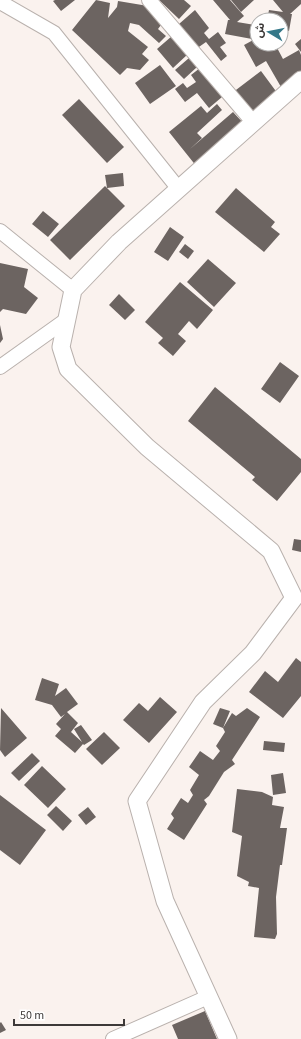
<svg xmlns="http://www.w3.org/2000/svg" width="301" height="1039" viewBox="0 0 301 1039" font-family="'Source Sans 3','Noto Sans Arabic',sans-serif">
<rect width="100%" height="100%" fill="#faf2ee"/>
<path fill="#6c6461" d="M55 0H75L61 11 53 1Z
M96 0 110 3 108 18 117 7 118 1 148 6 164 21 158 29 166 36 159 43 139 25 130 23 128 31 148 47 142 54 149 60 140 70 127 68 120 75 72 30Z
M159 0H184L191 6 179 19Z
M213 0H230L244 16 237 22 255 25 252 39 225 34 228 20H230Z
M231 0H254L241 12Z
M273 0H301V4L290 14H292L289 31 281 29V20H267L269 10 283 12Z
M195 10 209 28 204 33 209 39 218 32 226 43 220 47 227 56 221 61 206 42 196 49 193 41 179 24Z
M172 36 188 54 173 68 157 49Z
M257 38V44H275L283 59 299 50 301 55V76L281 87 266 61 256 67 244 45Z
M301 39V52L295 44Z
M189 58 197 67 184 79 175 70Z
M160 65 176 86 150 104 135 83Z
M200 68 222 97 209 108 197 93 185 102 175 89 183 83 187 88 196 82 191 75Z
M261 71 278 94 250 116 232 93Z
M79 99 124 147 107 163 62 115Z
M217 104 222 110 197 133 202 138 190 149 233 112 245 125 197 167 169 132 201 106 207 113Z
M123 173 124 186 107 188 105 175Z
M105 186 125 206 70 260 50 240Z
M236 188 275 222 271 227 280 234 264 252 215 212Z
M43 211 59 224 48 237 32 224Z
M170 227 184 237 168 261 154 252Z
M185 244 194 251 188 259 179 252Z
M208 259 236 283 214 307 187 282Z
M0 263 28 269 24 287 38 298 26 314 3 309 0 312Z
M180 282 213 310 197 329 189 321 178 334 186 341 173 356 158 343 163 338 145 322Z
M119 294 135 310 125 320 109 305Z
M0 325 3 339 0 343Z
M280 362 299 376 280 403 261 389Z
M215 387 301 459V472L277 501 252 480 255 477 188 421Z
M294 539 301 540V552L292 550Z
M296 658 301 662V696L283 718 249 692 265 671 278 682Z
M42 678 59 684 55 696 66 688 78 704 67 712 78 723 71 732 82 742 74 729 81 725 92 740 84 745 83 744 75 753 55 736 61 729 56 724 65 714 61 717 52 705 35 700Z
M160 697 177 712 149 743 123 720 139 703 148 711Z
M1 708 27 738 5 757 0 750Z
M220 708 230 711 223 728 232 713 236 716 247 708 260 717 232 760 235 764 224 772 209 796 204 800 207 804 184 840 167 829 174 818 171 814 181 798 188 803 193 795 190 790 199 775 189 767 200 751 213 760 220 751 216 746 225 732 223 728 213 724Z
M104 732 120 748 102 765 86 749Z
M264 741 285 743 284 752 263 750Z
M32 753 40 761 19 781 11 773Z
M42 766 66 789 48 808 24 785Z
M283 773 286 793 273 795 271 775Z
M237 789 262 792 273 797 272 805 284 807 280 828H287L282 865H280L276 897 277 934 275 939 254 937 259 888 248 886 249 882 237 876 242 836 232 832Z
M0 795 46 830 20 865 0 850Z
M56 806 72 821 63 831 47 815Z
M88 807 96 817 86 825 78 815Z
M205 1011 217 1039H178L172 1025Z
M1 1022 6 1030 0 1033V1023Z"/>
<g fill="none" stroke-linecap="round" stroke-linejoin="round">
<g stroke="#b9b1ad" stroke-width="16">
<path id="minor" d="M149 0 253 122
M0 2 54 33 178 188
M0 231 73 290
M0 367 66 320
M113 1039 208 997"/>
</g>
<g stroke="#b9b1ad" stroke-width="19">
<path id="tertiary" d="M228 1039 165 901 137 801 203 702 253 653 294 598 271 551 147 447 68 369 61 347 73 290 119 242 301 80"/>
</g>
<use href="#minor" stroke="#fff" stroke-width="14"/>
<use href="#tertiary" stroke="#fff" stroke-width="17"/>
</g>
<g transform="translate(269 32) rotate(280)"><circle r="19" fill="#ffffff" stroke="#b1b0af"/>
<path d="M0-3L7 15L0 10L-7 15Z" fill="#357889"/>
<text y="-6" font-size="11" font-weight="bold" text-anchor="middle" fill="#3d3938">ش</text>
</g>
<path d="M14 1019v6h110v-6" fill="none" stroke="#3d3938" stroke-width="2"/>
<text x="20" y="1019" font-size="12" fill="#3d3938" stroke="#ffffff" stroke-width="3" paint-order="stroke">50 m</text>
</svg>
